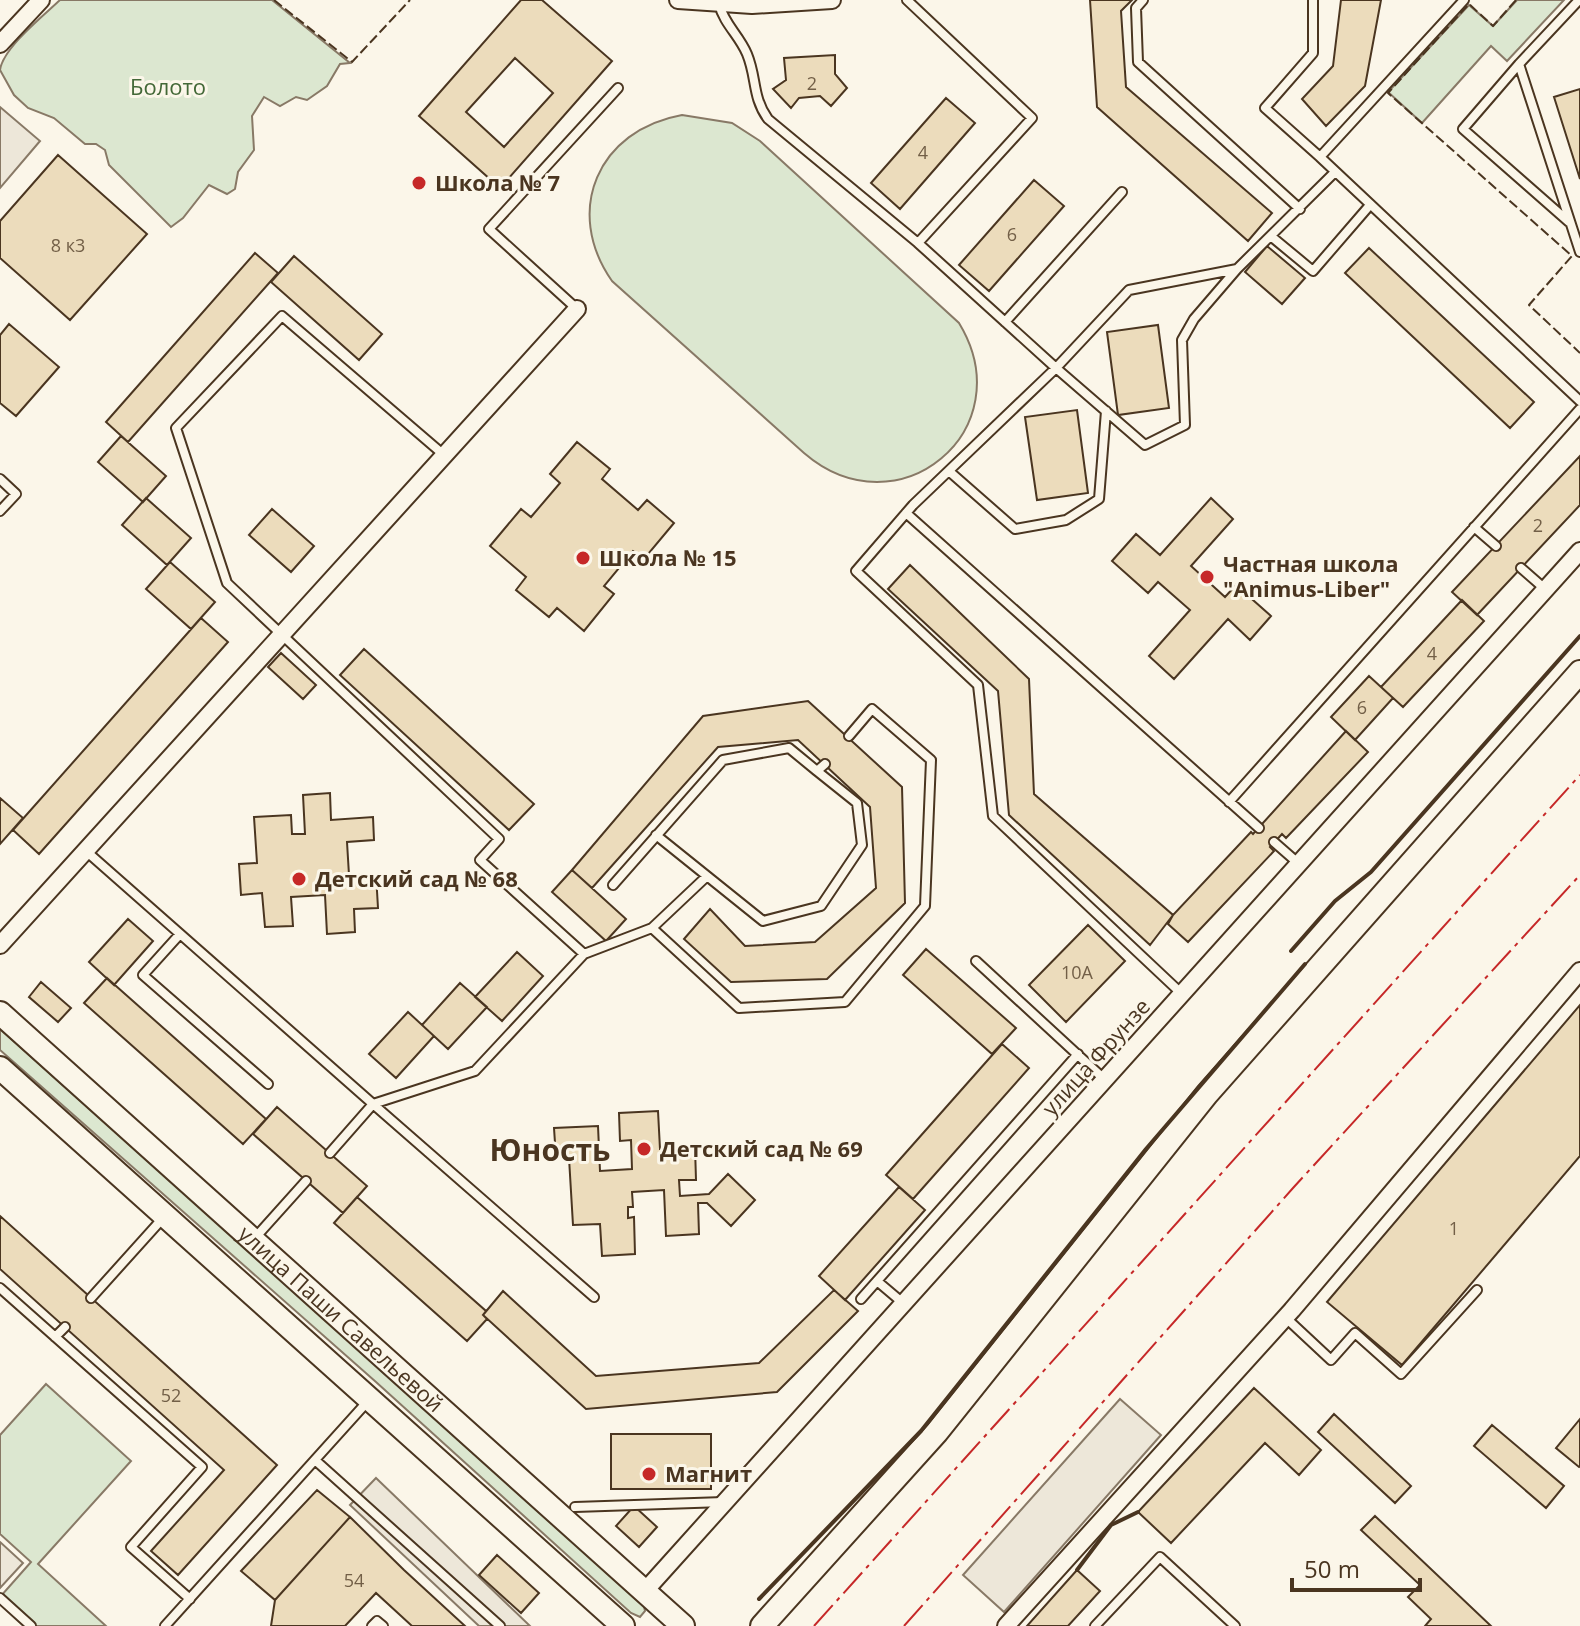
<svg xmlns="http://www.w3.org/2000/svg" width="1580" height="1626" viewBox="0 0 1580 1626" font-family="'Open Sans',sans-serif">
<rect width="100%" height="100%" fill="#fbf6e9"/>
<path fill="#dce7d0" stroke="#887966" stroke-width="2" d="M60 0H272L350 63 340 64 327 86 307 100 296 97 280 106 264 97 252 116 254 150 238 172 235 189 227 194 209 185 183 218 171 227 109 165 105 150 96 144H85L54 118 28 108 14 95 0 70C3 48 43 16 60 0Z
M1517 0H1564L1507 61 1491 46 1422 123 1388 92 1469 5 1493 26Z
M682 115 732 123 760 141 959 323C1024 430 898 534 804 453L612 281C563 211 598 130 682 115Z
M0 1029 643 1602 645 1611 640 1617 631 1613 376 1382 0 1050Z
M46 1384 131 1461 38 1564 106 1626H29L0 1597 31 1562 0 1534V1435Z"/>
<path fill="#ede7d9" stroke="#887966" stroke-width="2" d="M0 107 40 141 0 188Z
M1120 1399 1161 1435 1004 1612 963 1575Z
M376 1478 530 1626H479L350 1505Z
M0 1542 23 1563 0 1588Z"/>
<path fill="#ecdcbc" stroke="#4a3520" stroke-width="2" fill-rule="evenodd" d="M521 0H542L612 61 500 188 419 116ZM515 58 553 93 504 147 466 112Z
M1090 0H1132L1121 11 1126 87 1272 213 1248 241 1097 107Z
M1341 0H1381L1365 86 1326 126 1302 99 1333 66Z
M835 55V74L847 88 831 106 820 96 799 98 791 108 773 89 786 80 784 58Z
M1580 89V179L1554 97Z
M946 98 975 123 900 209 871 183Z
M58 155 147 234 70 320 0 258V221Z
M1034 180 1064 206 989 291 959 265Z
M1267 246 1305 278 1282 304 1245 272Z
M1369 248 1534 402 1510 428 1345 273Z
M255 253 278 273 128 442 106 422Z
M294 256 382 334 359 360 271 282Z
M9 324 59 367 16 416 0 403V335Z
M1158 325 1169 408 1118 415 1107 332Z
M1077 410 1088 493 1037 500 1025 417Z
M121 436 166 476 143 502 98 462Z
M577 442 610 469 602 479 638 510 647 500 674 523 644 559 633 551 604 586 614 594 584 631 557 608 549 617 516 590 526 577 490 546 521 509 531 517 560 483 550 474Z
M1580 456V505L1477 615 1452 592Z
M146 498 191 538 167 565 122 525Z
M1211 498 1233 519 1191 566 1225 597 1236 585 1271 616 1250 640 1228 619 1174 679 1149 656 1190 610 1158 582 1148 593 1112 561 1136 534 1160 555Z
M272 509 314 546 291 572 249 535Z
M170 562 215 602 191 629 146 589Z
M910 565 1029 679 1034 794 1173 915 1150 945 1009 815 998 691 888 589Z
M1462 600 1484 621 1403 707 1381 687Z
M201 618 228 642 39 854 13 830Z
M364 649 534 804 509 830 340 675Z
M281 653 316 685 303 699 268 667Z
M1369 676 1393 698 1355 740 1331 717Z
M808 701 902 787 905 903 827 979 731 982 684 939 710 909 745 946 815 942 876 888 870 807 798 740 718 747 592 888 572 870 703 716Z
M1346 731 1368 752 1286 838 1282 834 1270 847 1274 851 1188 942 1168 924 1173 915 1251 832 1253 834Z
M330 793 331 820 373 817 374 840 347 842 349 875 376 874 378 908 354 909 355 932 327 934 325 895 291 897 293 926 265 927 262 893 241 895 239 864 257 863 254 817 291 815 292 834H305L303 795Z
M0 798 23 818 0 844Z
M572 870 626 919 606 941 552 892Z
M128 919 153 941 114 985 89 962Z
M1088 925 1125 961 1066 1022 1029 985Z
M926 949 1016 1028 992 1054 903 975Z
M517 952 543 976 502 1021 475 997Z
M107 978 266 1119 243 1144 84 1003Z
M41 982 71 1008 58 1022 29 997Z
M460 983 487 1007 448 1049 422 1025Z
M1580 1005V1156L1402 1365 1327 1302Z
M408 1012 434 1036 396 1078 369 1054Z
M1002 1044 1029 1068 913 1199 886 1175Z
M277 1107 367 1186 343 1213 253 1134Z
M658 1111 660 1149 695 1147 696 1180H679L680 1196 709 1194 728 1174 755 1200 731 1226 707 1203H698L699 1234 666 1236 664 1190 632 1192 633 1207H628V1218L634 1217 635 1254 602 1256 600 1224 573 1225 569 1158H556L554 1128 598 1126 600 1171 632 1169 631 1140 620 1141 619 1113Z
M899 1187 925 1210 845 1300 819 1276Z
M357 1197 486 1311 483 1315 487 1319 467 1341 334 1223Z
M0 1216 277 1465 178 1575 151 1551 224 1470 0 1269Z
M834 1290 858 1311 777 1392 586 1409 483 1315 503 1291 596 1376 759 1363Z
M1254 1388 1321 1450 1299 1475 1265 1443 1171 1543 1138 1512Z
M1334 1414 1411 1486 1395 1503 1318 1432Z
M1580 1419V1466L1579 1467 1556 1448Z
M1492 1425 1564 1486 1546 1508 1474 1446Z
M611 1434H711V1489H611Z
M317 1490 350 1517 275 1600 241 1571Z
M634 1506 657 1527 639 1547 616 1526Z
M1375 1516 1491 1626H1425L1431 1619 1408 1597 1420 1585 1361 1530Z
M350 1517 404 1570 465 1626H412L376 1593 345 1626H271L275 1600Z
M497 1555 539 1593 521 1613 479 1575Z
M1077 1570 1100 1591 1068 1626H1027Z"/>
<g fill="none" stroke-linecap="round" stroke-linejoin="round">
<g stroke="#4a3520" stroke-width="12">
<path id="lane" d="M907 0 1032 118 918 243
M1143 0 1136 8 1138 62 1300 209
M1313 0V53L1265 108 1320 157
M1464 0 1320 157 1580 401
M1579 0 1519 64 1580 252
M719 4C724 24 739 35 747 54 757 78 752 97 768 119L918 243 1056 368 913 505 856 571 978 685 993 816 1182 994
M1519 64 1463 129 1569 222
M1272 237 1313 271 1370 205
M1237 269 1194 319 1182 340 1185 425 1145 445 1056 368 1129 290 1237 269 1335 172
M577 309 489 229 618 88
M1005 322 1122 192
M444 455 282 316 176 428 227 583 499 839 480 860 584 954
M950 472 1015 529 1066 520 1099 499 1106 411
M0 479 16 494 0 511
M906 513 1259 828
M1474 527 1496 546
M1521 568 1545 589
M1229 802 1580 409
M656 835 763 921 821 906 862 845 857 803 817 771 825 764
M1274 842 1298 863
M86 851 373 1104 330 1153
M706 877 652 928 739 1008 845 1002 925 906 931 760 872 709 849 736
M613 885 723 760 789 748 817 771
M180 934 143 975 268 1084
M976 961 1104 1079
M373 1104 475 1071 584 954 652 928
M373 1104 594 1297
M253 1240 306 1181
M877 1281 903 1303
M0 1288 202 1467 131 1547 190 1599
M91 1298 163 1218
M861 1299 1078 1054
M1286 1318 1331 1360 1355 1333 1401 1374 1477 1290
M55 1337 65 1327
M315 1460 500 1626
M575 1507 724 1502
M0 1598 31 1626
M165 1626 368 1401
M372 1626 377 1621 383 1626
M1095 1626 1160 1557 1235 1626"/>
</g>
<g stroke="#4a3520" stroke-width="20">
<path id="street" d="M678 0 752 5 832 0
M0 44 41 0
M0 945 577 309
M644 1592 1580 551
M1006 1626 1292 1310 1580 971"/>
</g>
<g stroke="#4a3520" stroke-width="26">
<g id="secondary">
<path id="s1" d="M0 1013 683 1626"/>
<path d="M0 1068 623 1626"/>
<path d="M762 1626 937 1432 1207 1094 1580 672"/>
</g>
</g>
<use href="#lane" stroke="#fbf6e9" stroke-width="8"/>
<use href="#street" stroke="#fbf6e9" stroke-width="16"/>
<use href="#secondary" stroke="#fbf6e9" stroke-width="22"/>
<path stroke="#4a3520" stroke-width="2" stroke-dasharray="10 4" stroke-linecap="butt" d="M274 0 352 62 410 0
M1516 0 1493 26 1469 4 1388 93 1572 256 1529 305 1580 353"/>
<path stroke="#4a3520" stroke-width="4" d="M1291 951 1335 901 1371 872 1580 636
M1077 1570 1111 1525 1138 1512
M759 1599 921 1431 1146 1149 1305 964"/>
<path stroke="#c62828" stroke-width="2" stroke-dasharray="28 6 4 6" stroke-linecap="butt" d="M814 1626 1580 775
M904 1626 1293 1188 1580 875"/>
</g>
<g fill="#c62828" stroke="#fbf6e9" stroke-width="3">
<circle cx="419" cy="183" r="8"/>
<circle cx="583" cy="558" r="8"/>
<circle cx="1207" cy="577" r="8"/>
<circle cx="299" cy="879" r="8"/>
<circle cx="644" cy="1149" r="8"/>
<circle cx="649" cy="1474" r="8"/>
</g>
<g text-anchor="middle" stroke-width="6" stroke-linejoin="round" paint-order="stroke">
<g font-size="18" fill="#725f47">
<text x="812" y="90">2</text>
<text x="923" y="159">4</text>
<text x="1012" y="241">6</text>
<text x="68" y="252">8 к3</text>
<text x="1538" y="532">2</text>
<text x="1432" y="660">4</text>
<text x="1362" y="714">6</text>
<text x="1077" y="979">10А</text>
<text x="1454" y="1235">1</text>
<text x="171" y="1402">52</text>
<text x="354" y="1587">54</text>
</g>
<g font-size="22" fill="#436837" stroke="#fbf6e9">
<text x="168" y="95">Болото</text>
</g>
<g font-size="22" font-weight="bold" fill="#4a3520" stroke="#fbf6e9" text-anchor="start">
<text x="435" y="191">Школа № 7</text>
<text x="599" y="566">Школа № 15</text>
<text x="1223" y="572">Частная школа<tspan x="1223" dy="25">"Animus-Liber"</tspan></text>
<text x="315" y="887">Детский сад № 68</text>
<text x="660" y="1157">Детский сад № 69</text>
<text x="665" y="1482">Магнит</text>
</g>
<g font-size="22" fill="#4a3520" stroke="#fbf6e9">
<text transform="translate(1096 1057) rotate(-48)" y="8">улица Фрунзе</text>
<text dy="8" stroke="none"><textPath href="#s1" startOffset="458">улица Паши Савельевой</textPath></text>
</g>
<g font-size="30" font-weight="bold" fill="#4a3520" stroke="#fbf6e9">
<text x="550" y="1161">Юность</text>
</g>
</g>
<path d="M1292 1578v12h128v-12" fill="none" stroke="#4a3520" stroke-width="4"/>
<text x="1304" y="1578" font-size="24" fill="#4a3520" stroke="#fbf6e9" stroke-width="6" paint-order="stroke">50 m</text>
</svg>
